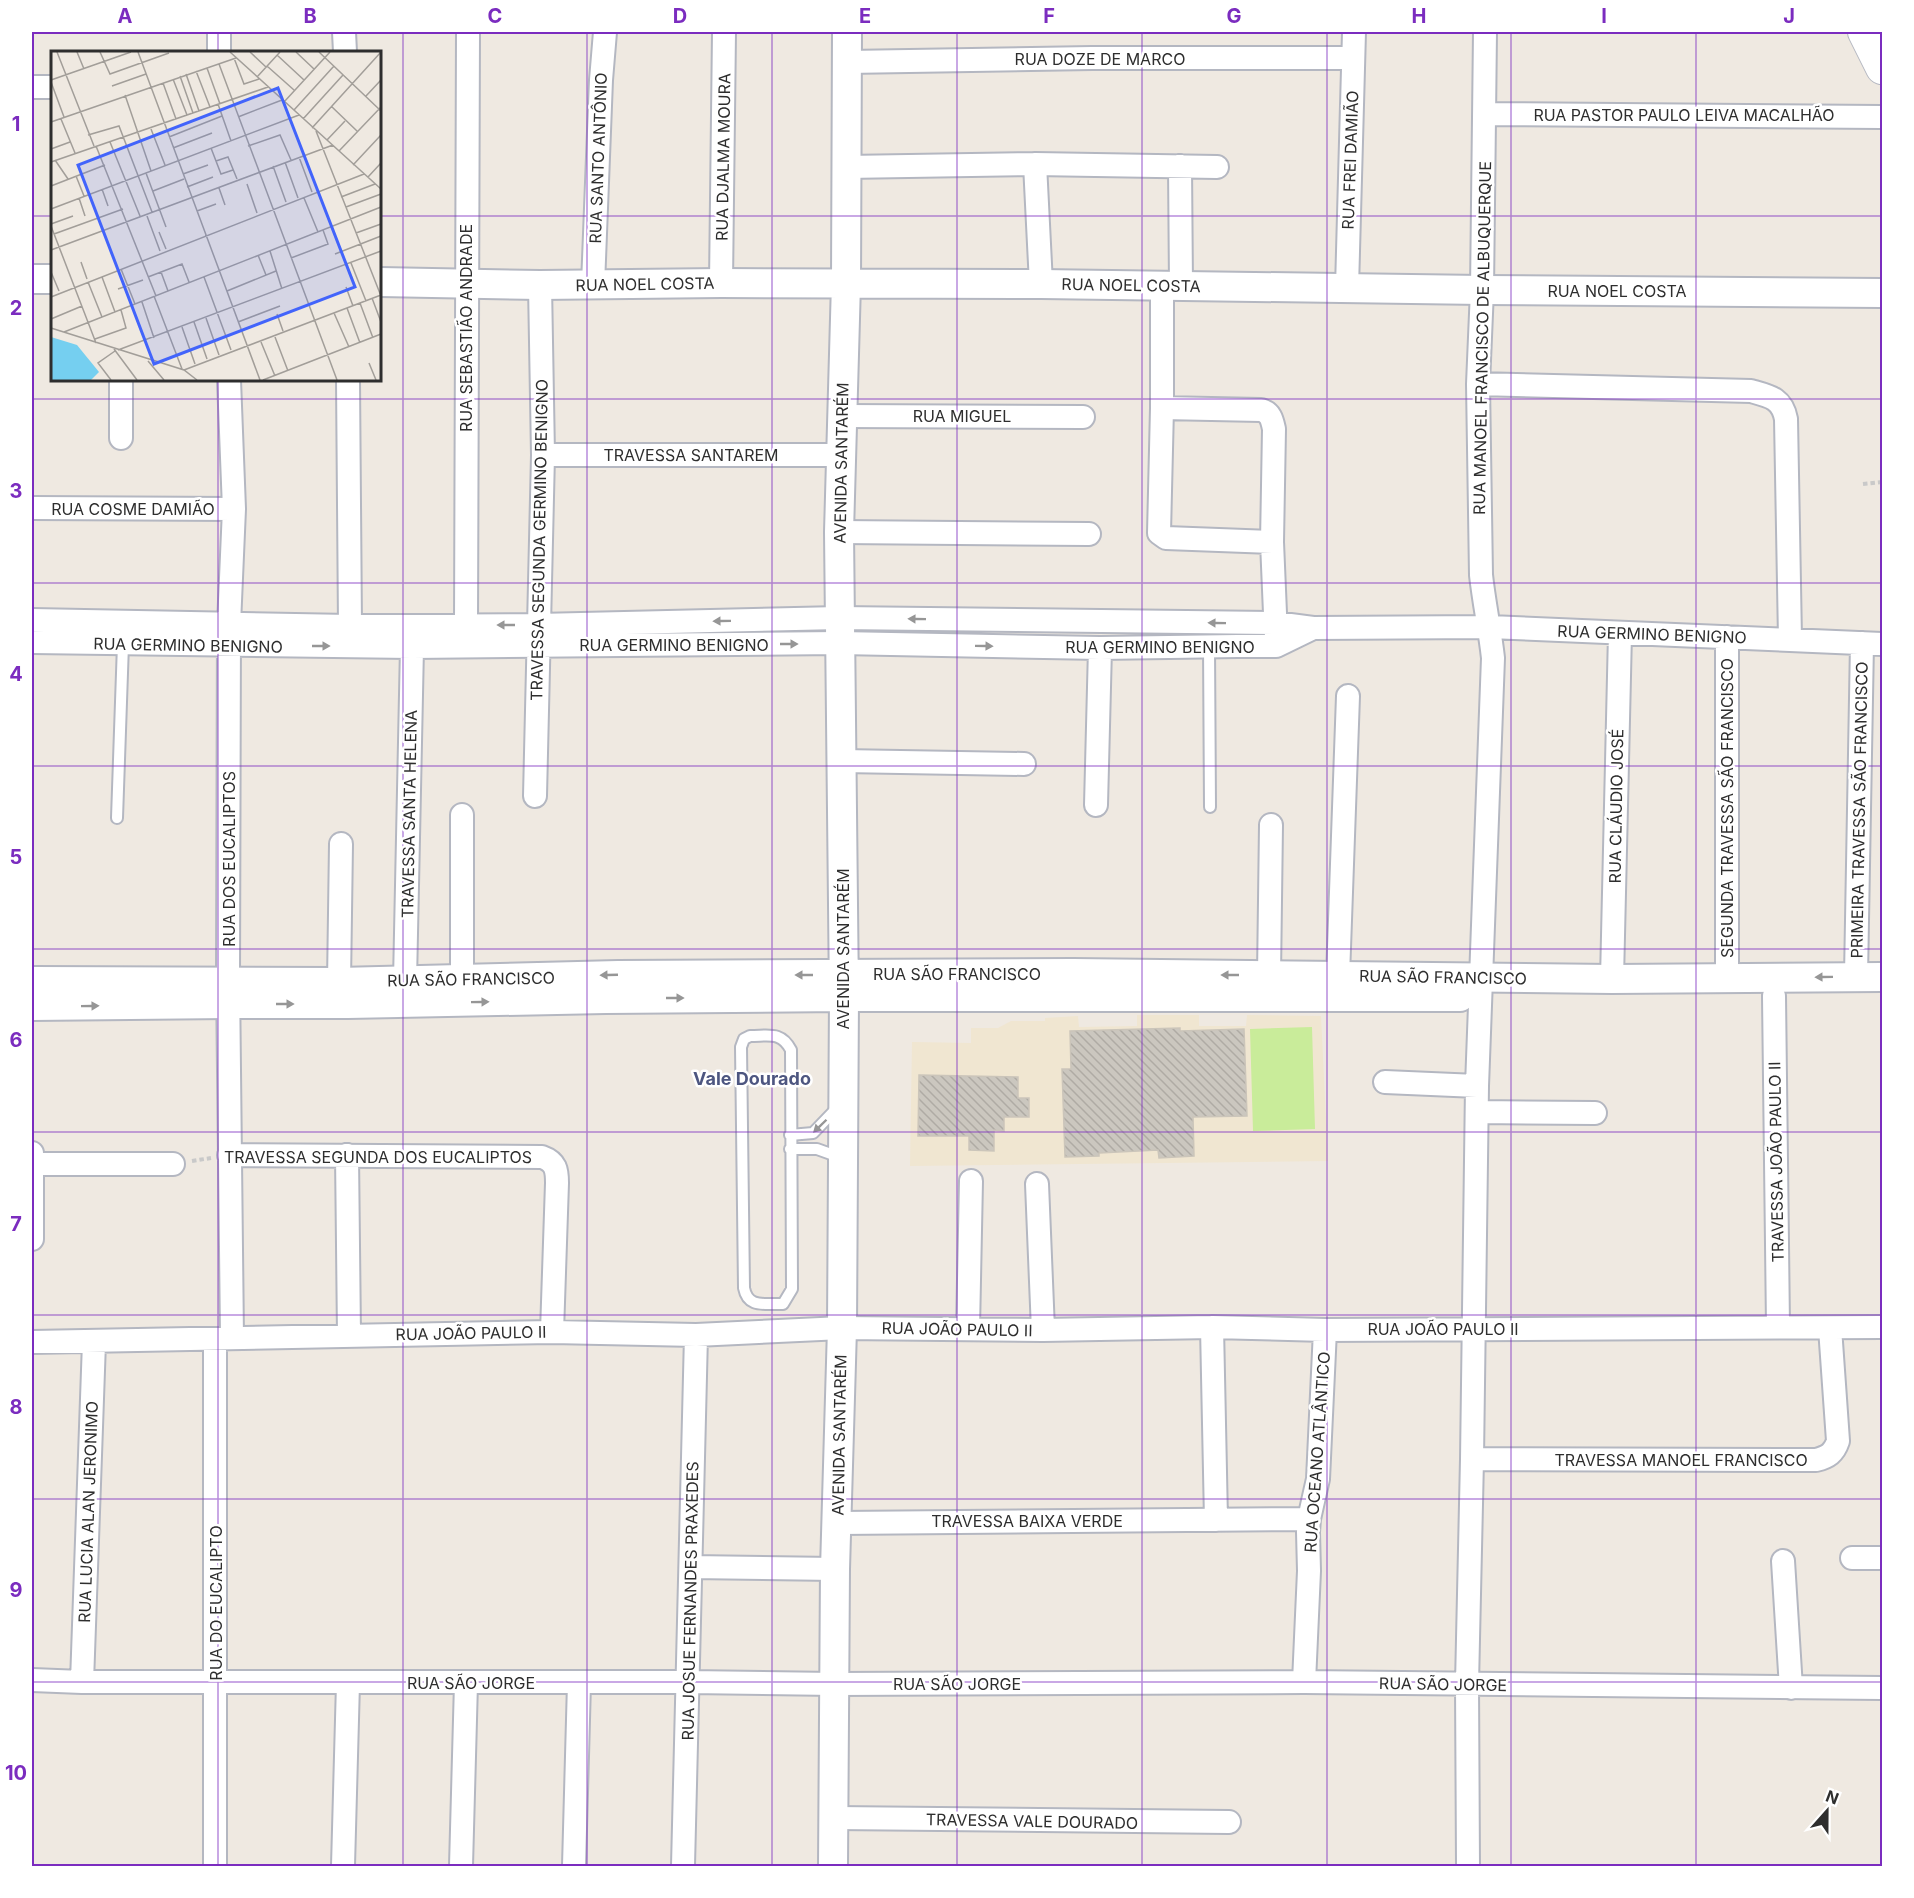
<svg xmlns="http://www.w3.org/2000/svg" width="1914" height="1898" viewBox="0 0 1914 1898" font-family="Inter,sans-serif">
<defs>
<pattern id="building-back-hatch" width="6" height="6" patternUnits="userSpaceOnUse" patternTransform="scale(1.5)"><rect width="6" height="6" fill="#cbc7bf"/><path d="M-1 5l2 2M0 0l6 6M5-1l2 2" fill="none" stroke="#afaba4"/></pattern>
</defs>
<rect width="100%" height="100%" fill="#efe9e1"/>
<path fill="#f0e6d1" d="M1137 1015H1199V1026H1246L1247 1015 1321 1016 1328 1161 910 1166 912 1042 971 1043V1028H998L1011 1021H1045V1018L1078 1016 1079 1027 1137 1026Z"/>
<path fill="#c9ec9a" d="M1312 1027 1315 1129 1253 1131 1250 1029Z"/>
<path fill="url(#building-back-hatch)" stroke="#cbc5ba" stroke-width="1.5" d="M1180 1028V1031L1244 1029 1247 1116 1193 1117 1194 1156 1159 1158 1158 1150 1099 1153V1156L1065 1157 1062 1069H1071L1070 1031Z
M919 1075 1018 1077V1098H1029V1117H1004V1131L994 1130V1151L969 1150V1136H918Z"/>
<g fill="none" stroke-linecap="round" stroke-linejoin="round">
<g stroke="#b4b7c1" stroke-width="14">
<path id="service" d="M1209 646 1210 807
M117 818 123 644
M750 1036C769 1036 781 1031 791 1050L792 1289 783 1304C765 1303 748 1309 744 1288L741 1047 744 1039Z
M790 1135 813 1133 838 1107
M790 1149H817L842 1158"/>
</g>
<g stroke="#b4b7c1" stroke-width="26">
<path id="minor" d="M219 32V52
M344 32 345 52
M847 62 1092 58H1353
M32 87H52
M1485 114 1882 117
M1035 164 1041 284
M1180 166 1181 285
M846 167 1035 164 1217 167
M721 283 724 32
M593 285 601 80 605 32
M1162 285V408L1159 533 1166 538 1272 542
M1347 288 1354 32
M229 380 234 509 229 624 228 981 232 1338
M348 380 350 626
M1478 384 1751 391C1769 396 1782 398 1786 419L1790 639
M1162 408 1261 410C1271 413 1272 420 1274 429L1272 542 1276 637
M842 416 1083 417
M121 438V380
M543 455H840
M32 508 234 509
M839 532 1089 534
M32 620 350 626 538 625 839 618 1275 623 1313 628 1490 627 1882 644
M466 625 468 32
M1727 637V978
M32 642 412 647 840 643 1100 648 1238 646H1276L1313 628
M842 761 1024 764
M535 796 543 455 540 285
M1096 805 1100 648
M1269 975 1271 825
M1338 976 1348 696
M1856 976 1862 643
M1612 979 1620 633
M462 980V815
M405 981 412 647
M339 982 341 844
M1774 996 1778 1327
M1385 1082 1477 1086
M1477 1112 1595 1113
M32 1153V1239
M229 1155 542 1157C556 1162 557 1170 557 1183L552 1332
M347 1155 349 1335
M32 1164H173
M1037 1184 1043 1330
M1212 1327 1216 1520
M968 1329 971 1181
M32 1342 552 1332 696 1335 842 1328 1043 1330 1212 1327 1325 1330 1882 1327
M1472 1459 1816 1460C1828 1457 1834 1453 1838 1441L1830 1328
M838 1523 1309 1519
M1852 1558H1882
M1783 1561 1791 1688
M691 1567 835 1569
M32 1680 82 1682H689L835 1684 1304 1682 1882 1688
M82 1682 94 1342
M1304 1682 1309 1571 1308 1532 1309 1519 1318 1479 1325 1330
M834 1818 1229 1822
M215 1866V1339
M343 1866 348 1683
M461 1866 466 1683
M574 1866 579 1683
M683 1866 696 1335
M1468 1866 1467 1684 1472 1459 1477 1086 1493 658C1490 630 1484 603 1481 575L1478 384 1482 290 1485 32"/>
</g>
<g stroke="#b4b7c1" stroke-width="32">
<path id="tertiary" d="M32 279H52
M380 282 540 285 721 283 1041 284 1482 290 1882 293
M32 981 339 982 618 975 1073 973 1612 979 1882 977
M32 1006 229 1004H348L606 999 844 997H1460
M833 1866 835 1569 842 1328 844 997 839 532 846 283 847 32"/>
</g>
<g stroke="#b4b7c1" stroke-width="34">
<path id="secondary" d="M1864 32 1882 68"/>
</g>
<path stroke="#c9c9c9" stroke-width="4" stroke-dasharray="4.5 3" stroke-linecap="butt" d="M1863 484 1882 482
M192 1161 211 1158"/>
<use href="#service" stroke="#fff" stroke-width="10"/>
<use href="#minor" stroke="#fff" stroke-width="22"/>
<use href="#tertiary" stroke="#fff" stroke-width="28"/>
<use href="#secondary" stroke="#fff" stroke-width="32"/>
</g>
<defs><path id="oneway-solid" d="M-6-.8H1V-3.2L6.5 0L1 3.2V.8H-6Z" transform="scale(1.5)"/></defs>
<g fill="#969696">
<use href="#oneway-solid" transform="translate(917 619) rotate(-179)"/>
<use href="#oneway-solid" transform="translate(722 621) rotate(179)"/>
<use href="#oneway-solid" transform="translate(1217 623) rotate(-179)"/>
<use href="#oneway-solid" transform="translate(506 625) rotate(-180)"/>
<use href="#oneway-solid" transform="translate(789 644)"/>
<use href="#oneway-solid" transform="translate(321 646)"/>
<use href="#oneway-solid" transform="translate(984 646) rotate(1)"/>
<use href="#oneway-solid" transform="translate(609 975) rotate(178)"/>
<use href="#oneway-solid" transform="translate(804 975) rotate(180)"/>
<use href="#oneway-solid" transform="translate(1230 975) rotate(-180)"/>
<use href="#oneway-solid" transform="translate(1824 977) rotate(179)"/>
<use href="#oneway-solid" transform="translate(675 998)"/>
<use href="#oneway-solid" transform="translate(480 1002) rotate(-1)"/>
<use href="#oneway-solid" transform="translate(285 1004)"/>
<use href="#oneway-solid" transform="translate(90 1006) rotate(-1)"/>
<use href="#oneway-solid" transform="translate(820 1126) rotate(136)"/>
</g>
<path fill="none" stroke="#7b2cbf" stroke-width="1.5" stroke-opacity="0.55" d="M218 32V52M403 32V1866M587 32V1866M772 32V1866M957 32V1866M1142 32V1866M1327 32V1866M1511 32V1866M1696 32V1866M32 216H52M380 216H1882M218 380V1866M32 399H1882M32 583H1882M32 766H1882M32 949H1882M32 1132H1882M32 1315H1882M32 1499H1882M32 1682H1882"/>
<g text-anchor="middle" stroke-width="5" stroke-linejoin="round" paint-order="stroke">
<g font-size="16" fill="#2e2e2e" stroke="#fff">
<text x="1100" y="65">RUA DOZE DE MARCO</text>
<text x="1684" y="121">RUA PASTOR PAULO LEIVA MACALHÃO</text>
<text transform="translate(723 157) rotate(-89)" y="6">RUA DJALMA MOURA</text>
<text transform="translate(598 158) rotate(-88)" y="6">RUA SANTO ANTÔNIO</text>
<text transform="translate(1350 160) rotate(-88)" y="6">RUA FREI DAMIÃO</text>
<text transform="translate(645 284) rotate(-1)" y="6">RUA NOEL COSTA</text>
<text transform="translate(1131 285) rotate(1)" y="6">RUA NOEL COSTA</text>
<text x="1617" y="297">RUA NOEL COSTA</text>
<text transform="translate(466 328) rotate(-90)" y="6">RUA SEBASTIÃO ANDRADE</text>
<text transform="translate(1482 338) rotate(-89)" y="6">RUA MANOEL FRANCISCO DE ALBUQUERQUE</text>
<text x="962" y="422">RUA MIGUEL</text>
<text x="691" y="461">TRAVESSA SANTAREM</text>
<text transform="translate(841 463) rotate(-89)" y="6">AVENIDA SANTARÉM</text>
<text x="133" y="515">RUA COSME DAMIÃO</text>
<text transform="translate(539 540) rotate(-89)" y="6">TRAVESSA SEGUNDA GERMINO BENIGNO</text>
<text transform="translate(1652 634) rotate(2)" y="6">RUA GERMINO BENIGNO</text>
<text transform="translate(188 645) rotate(1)" y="6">RUA GERMINO BENIGNO</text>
<text x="674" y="651">RUA GERMINO BENIGNO</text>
<text x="1160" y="653">RUA GERMINO BENIGNO</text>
<text transform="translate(1616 806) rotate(-89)" y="6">RUA CLÁUDIO JOSÉ</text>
<text transform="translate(1727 808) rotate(-90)" y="6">SEGUNDA TRAVESSA SÃO FRANCISCO</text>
<text transform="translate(1859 810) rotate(-89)" y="6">PRIMEIRA TRAVESSA SÃO FRANCISCO</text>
<text transform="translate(409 814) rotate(-89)" y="6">TRAVESSA SANTA HELENA</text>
<text transform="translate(229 859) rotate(-90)" y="6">RUA DOS EUCALIPTOS</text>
<text transform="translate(843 949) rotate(-90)" y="6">AVENIDA SANTARÉM</text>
<text x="957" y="980">RUA SÃO FRANCISCO</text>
<text transform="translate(1443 977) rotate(1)" y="6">RUA SÃO FRANCISCO</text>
<text transform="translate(471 979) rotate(-1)" y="6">RUA SÃO FRANCISCO</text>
<text x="378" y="1163">TRAVESSA SEGUNDA DOS EUCALIPTOS</text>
<text transform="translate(1776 1162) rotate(-91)" y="6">TRAVESSA JOÃO PAULO II</text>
<text transform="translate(957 1329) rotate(1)" y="6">RUA JOÃO PAULO II</text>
<text x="1443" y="1335">RUA JOÃO PAULO II</text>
<text transform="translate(471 1333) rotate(-1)" y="6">RUA JOÃO PAULO II</text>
<text transform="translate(839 1435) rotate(-89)" y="6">AVENIDA SANTARÉM</text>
<text transform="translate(1317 1452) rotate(-86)" y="6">RUA OCEANO ATLÂNTICO</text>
<text x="1681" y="1466">TRAVESSA MANOEL FRANCISCO</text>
<text transform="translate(88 1512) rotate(-88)" y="6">RUA LUCIA ALAN JERONIMO</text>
<text x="1027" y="1527">TRAVESSA BAIXA VERDE</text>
<text transform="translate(690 1601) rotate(-89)" y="6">RUA JOSUE FERNANDES PRAXEDES</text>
<text transform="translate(216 1603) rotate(-90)" y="6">RUA DO EUCALIPTO</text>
<text x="471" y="1689">RUA SÃO JORGE</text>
<text x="957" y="1690">RUA SÃO JORGE</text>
<text transform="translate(1443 1684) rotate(1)" y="6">RUA SÃO JORGE</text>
<text transform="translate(1032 1821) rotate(1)" y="6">TRAVESSA VALE DOURADO</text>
</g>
<g font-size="18" font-weight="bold" fill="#4d5680" stroke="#fff">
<text x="752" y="1085">Vale Dourado</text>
</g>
</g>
<g transform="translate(51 51)">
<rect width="330" height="330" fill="#efe9e1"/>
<path d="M0 286 26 294 48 321 40 329H0Z" fill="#75cff0"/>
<path fill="none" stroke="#a29e99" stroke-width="1.5" d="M6 1 43 95M26 1 33 18M49 1 59 23 118 2M87 1 209 329M179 1 330 138M199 1 215 16M245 1 263 18M268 1 330 60M226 4 253 29M183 7 193 33 208 28M168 13 286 329M216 15 243 39M156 17 169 53M145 20 159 56M135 23 148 60M129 25 142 62M206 26 229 1M122 28 136 64M0 29 80 1M0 31 13 66M112 32 125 68M61 35 95 23M74 44 100 120M315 45 330 29M233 51 279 1M167 53 180 90M280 55 306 80M243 59 283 15M187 66 231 49M10 68 24 102M252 68 292 24M0 71 185 7M261 77 330 1M100 78 114 114M265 80 330 245M37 84 68 75 101 161M118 86 171 65M276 89 294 70M59 91 89 165M45 95 105 245M197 95 229 84 240 109M122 97 161 82M160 97 170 123 182 119M0 98 19 91M288 100 330 56M248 106 261 141M4 109 17 128M165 110 177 106 186 128M0 111 217 36M234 111 247 147M302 114 330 84M222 115 235 151M95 122 115 176M132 123 157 114M25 125 33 145M317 126 330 112M196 133 206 162M0 135 54 114M136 136 162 126M168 137 174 154M51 138 57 155M102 140 133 128M290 146 324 133M28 147 34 165M253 147 267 181M295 156 330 143M0 158 248 64M146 160 165 153M96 165 109 200M0 173 22 165M0 175 45 292M108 181 115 198M305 182 330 173M3 183 72 158M0 199 282 94M219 200 231 238M284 203 330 185M207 204 215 224M240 207 277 193 272 179M30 211 36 228M300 212 315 250M70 218 84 253M0 221 8 240M110 221 117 240M51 226 64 261M97 226 131 213 138 231M153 226 180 299M37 231 51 266M295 236 302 255M67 238 92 229M176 240 225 220M103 245 131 318M0 246 313 123M321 247 330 271M91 251 103 287M309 252 322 287M296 257 309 292M283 262 298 296M226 263 232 280M155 267 168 304M0 268 31 255M143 271 156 308M187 271 229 255M131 276 144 313M0 277 133 319 146 329M13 281 330 156M224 286 237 320M44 288 75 277 70 259M210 291 224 325M63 298 86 329M67 299 330 200M97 310 113 329M318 312 325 329M133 319 330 244M60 329 47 312 64 300M212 329 330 283"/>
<path fill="#4264fb" fill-opacity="0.15" stroke="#4264fb" stroke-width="3" d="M227 37 304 236 103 313 27 114Z"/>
<rect width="330" height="330" fill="none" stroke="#2e2e2e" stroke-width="3"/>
</g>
<rect width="1914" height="1898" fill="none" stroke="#ffffff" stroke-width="66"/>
<g transform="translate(1827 1811) rotate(21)" stroke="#ffffff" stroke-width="4.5" paint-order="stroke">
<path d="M0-4.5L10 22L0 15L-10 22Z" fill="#2e2e2e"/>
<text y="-9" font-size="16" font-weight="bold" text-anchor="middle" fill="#2e2e2e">N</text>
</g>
<rect x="33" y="33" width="1848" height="1832" fill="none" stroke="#7b2cbf" stroke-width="2"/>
<g font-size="20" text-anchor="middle" font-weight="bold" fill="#7b2cbf">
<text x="125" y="23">A</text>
<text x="310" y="23">B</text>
<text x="495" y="23">C</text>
<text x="680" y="23">D</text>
<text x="865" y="23">E</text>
<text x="1049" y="23">F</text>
<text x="1234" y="23">G</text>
<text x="1419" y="23">H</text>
<text x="1604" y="23">I</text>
<text x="1789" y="23">J</text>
<text x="16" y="131">1</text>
<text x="16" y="315">2</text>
<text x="16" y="498">3</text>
<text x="16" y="681">4</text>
<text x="16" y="864">5</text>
<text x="16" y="1047">6</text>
<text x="16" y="1231">7</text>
<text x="16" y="1414">8</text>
<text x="16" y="1597">9</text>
<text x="16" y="1780">10</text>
</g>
</svg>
